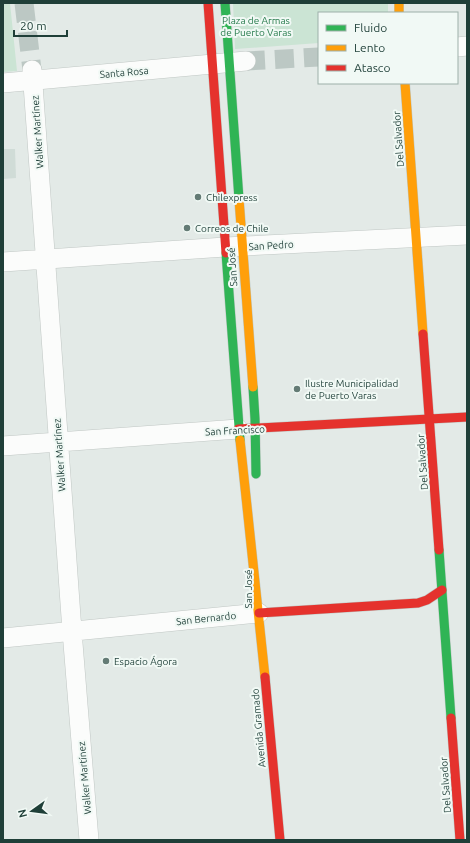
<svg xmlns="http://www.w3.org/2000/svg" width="470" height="843" viewBox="0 0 470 843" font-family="Ubuntu,sans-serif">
<rect width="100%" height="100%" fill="#e3eae7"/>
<path fill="#d0dcd7" d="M3 149H15L16 178 3 179Z"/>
<path fill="#cbe4d4" d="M3 3H10L17 71 3 72Z
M233 3H388V13H319V43L235 49Z"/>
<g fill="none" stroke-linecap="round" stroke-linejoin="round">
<path stroke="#bcc8c4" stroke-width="19" stroke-dasharray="19 10" stroke-linecap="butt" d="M24 3 32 70
M246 61 319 57"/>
<g stroke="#c0c7c4" stroke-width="20">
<path id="street" d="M457 47 467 46
M32 70 72 631 89 840
M3 83 246 61
M3 262 225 247 467 235
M3 446 238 429
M3 638 259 613"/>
</g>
<g stroke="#bec8c4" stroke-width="10">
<path id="fast" d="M225 3 239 199
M226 253 240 440
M253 387 255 419 256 474
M439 550 451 718"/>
</g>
<g stroke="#bec8c4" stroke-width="10">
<path id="slow" d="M399 3V13
M405 83 423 334
M239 199 253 387
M240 440 265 677"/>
</g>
<g stroke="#bec8c4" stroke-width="10">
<path id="jam" d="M208 3 226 253
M423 334 439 550
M238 429 467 417
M259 613 418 603 427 600 442 590
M265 677 280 840
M451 718 460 840"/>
</g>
<use href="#street" stroke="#fbfcfb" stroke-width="19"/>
<use href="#fast" stroke="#30b455" stroke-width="9"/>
<use href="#slow" stroke="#ff9f0a" stroke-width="9"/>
<use href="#jam" stroke="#e5322d" stroke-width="9"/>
</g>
<g fill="#647b75" stroke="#f1f9f5" stroke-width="1.5">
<circle cx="198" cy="197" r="4"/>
<circle cx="187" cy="228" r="4"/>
<circle cx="297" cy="389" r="4"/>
<circle cx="106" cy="661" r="4"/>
</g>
<g text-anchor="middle" stroke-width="4" stroke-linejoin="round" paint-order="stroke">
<g font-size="10" fill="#257a4b" stroke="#f1f9f5">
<text x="256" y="24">Plaza de Armas<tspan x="256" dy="12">de Puerto Varas</tspan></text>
</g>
<g font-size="10" fill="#1f3f38" stroke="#f1f9f5">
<text transform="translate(124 72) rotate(-5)" y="4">Santa Rosa</text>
<text transform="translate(37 132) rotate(-94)" y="4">Walker Martínez</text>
<text transform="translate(398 139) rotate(-94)" y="4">Del Salvador</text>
<text transform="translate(271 245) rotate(-3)" y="4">San Pedro</text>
<text transform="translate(232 267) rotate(-94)" y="4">San José</text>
<text transform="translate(235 430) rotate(-3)" y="4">San Francisco</text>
<text transform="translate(59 455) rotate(-94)" y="4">Walker Martínez</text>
<text transform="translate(422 462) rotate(-94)" y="4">Del Salvador</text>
<text transform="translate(248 589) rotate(-90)" y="4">San José</text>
<text transform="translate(206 618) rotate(-6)" y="4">San Bernardo</text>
<text transform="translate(258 728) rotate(-95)" y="4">Avenida Gramado</text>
<text transform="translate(84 778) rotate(-95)" y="4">Walker Martínez</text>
<text transform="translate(445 785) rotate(-94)" y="4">Del Salvador</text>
</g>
<g font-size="10" fill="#1f3f38" stroke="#f1f9f5" text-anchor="start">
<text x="206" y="201">Chilexpress</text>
<text x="195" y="232">Correos de Chile</text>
<text x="305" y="387">Ilustre Municipalidad<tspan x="305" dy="12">de Puerto Varas</tspan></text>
<text x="114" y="665">Espacio Ágora</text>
</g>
</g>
<rect width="470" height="843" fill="none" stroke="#1f3f38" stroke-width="8"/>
<rect x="318" y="12" width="140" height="72" fill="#f1f9f5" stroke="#9dafa9"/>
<rect x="326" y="25" width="20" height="6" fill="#30b455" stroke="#9dafa9"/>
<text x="354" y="32" font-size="12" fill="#1f3f38">Fluido</text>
<rect x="326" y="45" width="20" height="6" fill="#ff9f0a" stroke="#9dafa9"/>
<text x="354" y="52" font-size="12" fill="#1f3f38">Lento</text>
<rect x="326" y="65" width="20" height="6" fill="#e5322d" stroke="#9dafa9"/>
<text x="354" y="72" font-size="12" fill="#1f3f38">Atasco</text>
<g transform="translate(32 811) rotate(256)" stroke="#f1f9f5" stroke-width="3" paint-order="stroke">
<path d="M0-3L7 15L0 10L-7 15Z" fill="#1f3f38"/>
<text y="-6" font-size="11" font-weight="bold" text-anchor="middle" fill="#1f3f38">N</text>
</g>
<path d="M14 30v6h53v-6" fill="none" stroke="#1f3f38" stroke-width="2"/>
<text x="20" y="30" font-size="12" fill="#1f3f38" stroke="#f1f9f5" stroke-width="3" paint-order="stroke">20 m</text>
</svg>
